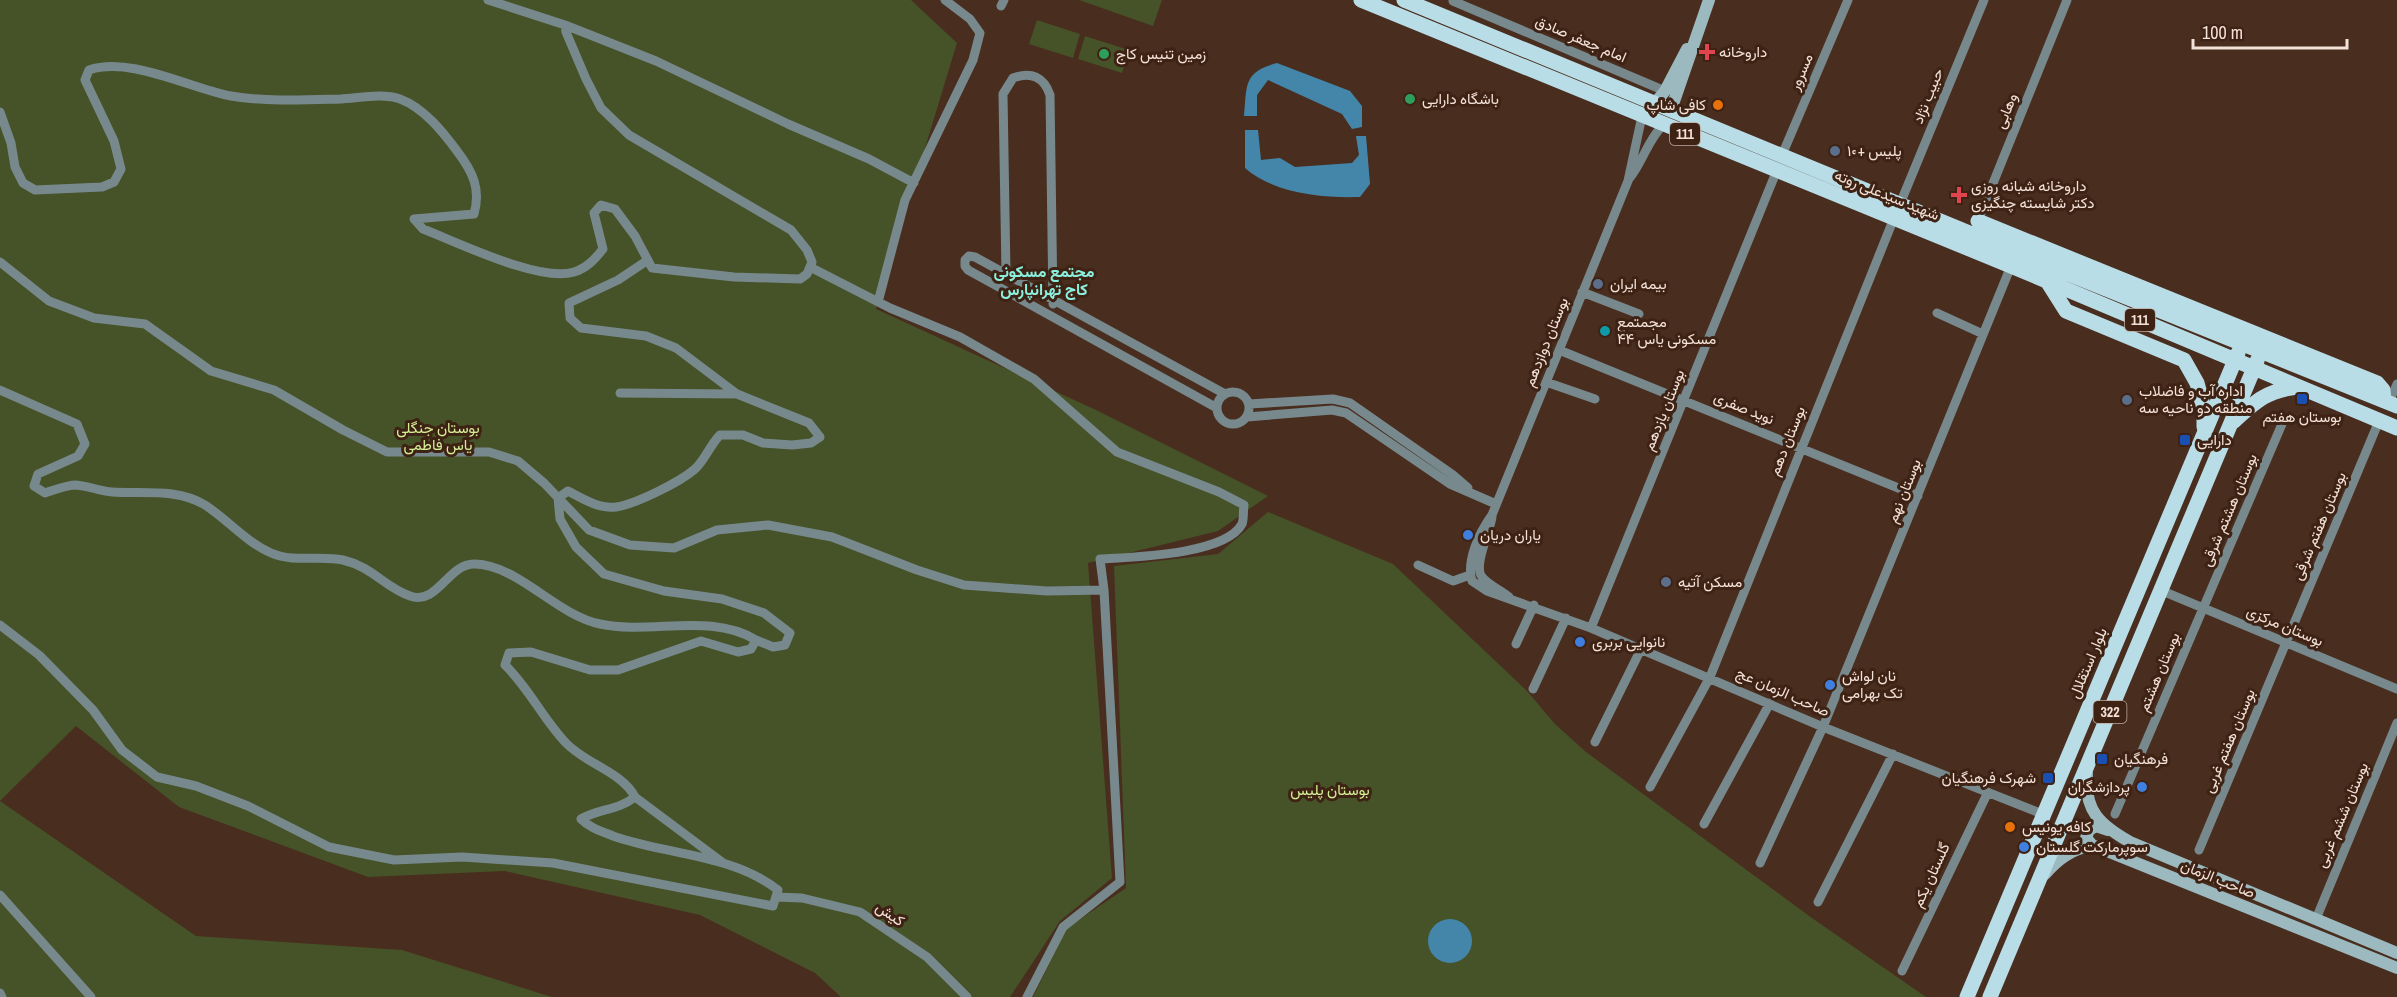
<svg xmlns="http://www.w3.org/2000/svg" width="2397" height="997" viewBox="0 0 2397 997" font-family="'Archivo Narrow',Vazirmatn,sans-serif">
<rect width="100%" height="100%" fill="#492d1f"/>
<path fill="#465227" d="M0 0H911L957 43 876 309 1096 410 1268 496 1218 531 1088 563 1112 878 1060 921 1010 997H841L815 973 700 915 505 871 368 877 179 807 76 726 0 801Z
M1079 0H1162L1153 26Z
M1037 20 1080 34 1073 58 1029 44Z
M1085 36 1129 50 1122 73 1078 59Z
M1268 512 1393 564 1527 691 1555 724 1586 752 1812 918 1926 997H1033L1067 928 1126 888 1114 566 1218 554Z
M0 801 196 936 402 950 552 997H0Z"/>
<path fill="#4486aa" d="M1277 63 1350 91 1362 106V127L1352 129 1342 114 1268 80 1257 95V116H1244C1247 85 1243 72 1277 63Z
M1245 130H1258L1261 160 1280 158 1295 167 1352 163 1359 155 1356 136H1366L1370 184 1360 197C1322 198 1275 194 1245 168Z
M1428 941a22 22 0 1 1 44 0a22 22 0 1 1-44 0Z"/>
<g fill="none" stroke-linecap="round" stroke-linejoin="round">
<path stroke="#77898d" stroke-width="9" d="M488 0 565 25 656 61 788 124 869 159 914 183
M1453 1 1665 91
M1001 6 1004 0
M0 112 11 143 15 167 23 183 35 190 102 187 114 182 121 169 114 141 85 80 89 70C130 56 189 88 231 96 266 102 306 100 341 99 359 98 383 93 400 99 424 108 443 132 457 151 473 172 481 189 474 214L414 219 423 229C457 242 540 283 574 272 587 268 595 259 603 249L594 213 601 205 615 209 635 236 652 268 734 277 800 279 807 274 812 262 807 250 791 230 629 135 601 108 586 79 566 32 565 25
M1642 116 1628 181 1492 515C1479 533 1466 561 1472 581L1487 591 1591 628 1823 727 2045 815
M1782 155 1848 0
M1629 179C1643 162 1647 141 1663 125
M1900 204 1984 0
M1977 223 2067 0
M0 262 49 301 94 318 145 324 211 371 274 390 343 430 387 452H489L518 461 544 483 589 530 630 545 674 548 717 530 768 525 832 537 917 570 964 585 1047 591 1104 590 1100 559C1133 557 1225 555 1242 524 1244 519 1243 510 1244 505L1219 492 1117 452 1034 379 960 337 890 308 810 267
M1006 274 1003 94 1013 78C1031 71 1044 77 1050 95L1053 304
M1582 292 1639 314
M878 302 905 200 973 60 980 33 970 19 945 0
M1937 313 1983 334
M1559 350 1918 496
M1546 382 1595 399
M0 390 77 424 85 444 78 456 38 474 34 486 45 493C55 490 66 485 76 485 88 486 100 491 112 492 143 494 177 488 205 505 228 520 246 542 271 553 295 563 319 555 343 560 373 567 384 587 410 596 437 606 448 564 474 564 517 564 556 615 600 624 651 635 710 612 756 640L751 649 738 652 701 641 618 670H590L531 652 509 653 505 665C529 688 543 719 566 743 586 764 622 772 635 797 617 811 600 808 581 819 590 828 601 831 613 836 667 855 732 854 778 890L773 906 553 863 462 857 394 860 329 847 248 806 196 786 157 777 122 750 93 710 39 655 0 625
M1217 408a16 16 0 1 1 32 0a16 16 0 1 1-32 0Z
M620 393 737 394
M2389 402 2397 384
M1249 404 1333 399 1350 403 1453 475 1468 488
M1217 408 968 270 965 266V260L969 256 975 257 1225 394
M1247 417 1332 410 1346 413 1450 484 1496 504
M558 498 568 491C583 499 599 509 616 507 636 504 680 482 695 469 705 460 710 445 720 435H743L763 443 792 445 811 443 820 437 809 423 737 394 676 348 646 336 581 328 570 318 569 303 618 280 648 260
M558 498 560 519 576 547 604 574 664 591 722 599 764 613 790 633 785 645 773 647 756 640
M1492 517C1490 531 1473 566 1482 577 1488 585 1501 590 1509 597
M1418 565 1453 581 1470 575
M2160 590 2397 689
M1591 628 1777 170
M1516 644 1534 605
M1533 689 1566 618
M1595 742 1641 649
M1650 787 1710 677 1894 218
M635 797 722 862
M2115 814 2282 424
M1704 824 1770 703
M2199 850 2379 421
M1760 863 1823 727 2011 266
M0 895 91 997
M776 897 802 898 860 912 927 957 967 997
M1818 902 1893 754
M2316 919 2397 723
M1902 971 1988 792
M0 993 2 997
M1027 997 1063 927 1120 882 1104 590"/>
<path stroke="#9cb9bf" stroke-width="12" d="M1655 103 1665 91 1687 49
M1671 110 1709 0
M2087 774C2084 811 2100 825 2130 842L2397 953
M2092 845 2086 838 2089 830 2096 826 2108 830
M2045 874C2059 858 2071 850 2092 845L2397 968"/>
<path stroke="#b8dde6" stroke-width="15" d="M1361 0 2011 266 2397 428
M1404 0 2059 270 2397 406
M1978 221 2377 383 2383 390 2384 401
M2047 281 2066 311 2184 360 2197 383 2204 409V427
M2233 422C2256 401 2266 391 2297 387
M1967 997 2238 353
M1990 997 2257 361"/>
</g>
<g fill="#e0444e" stroke="#3e2315" stroke-width="2">
<path d="M1704 43h6v6h6v6h-6v6h-6v-6h-6v-6h6z"/>
<path d="M1956 186h6v6h6v6h-6v6h-6v-6h-6v-6h6z"/>
</g>
<g fill="#2e9e5b" stroke="#3e2315" stroke-width="2">
<circle cx="1104" cy="54" r="6"/>
<circle cx="1410" cy="99" r="6"/>
</g>
<g fill="#e8710a" stroke="#3e2315" stroke-width="2">
<circle cx="1718" cy="105" r="6"/>
<circle cx="2010" cy="827" r="6"/>
</g>
<g fill="#5c6f8a" stroke="#3e2315" stroke-width="2">
<circle cx="1835" cy="151" r="6"/>
<circle cx="1598" cy="284" r="6"/>
<circle cx="2127" cy="400" r="6"/>
<circle cx="1666" cy="582" r="6"/>
</g>
<circle fill="#0f9aa8" stroke="#3e2315" stroke-width="2" cx="1605" cy="331" r="6"/>
<g fill="#1a4fb4" stroke="#3e2315" stroke-width="2">
<rect x="2296" y="393" width="12" height="12" rx="3"/>
<rect x="2179" y="434" width="12" height="12" rx="3"/>
<rect x="2096" y="753" width="12" height="12" rx="3"/>
<rect x="2042" y="772" width="12" height="12" rx="3"/>
</g>
<g fill="#3f7fe0" stroke="#3e2315" stroke-width="2">
<circle cx="1468" cy="535" r="6"/>
<circle cx="1580" cy="642" r="6"/>
<circle cx="1830" cy="685" r="6"/>
<circle cx="2142" cy="787" r="6"/>
<circle cx="2024" cy="847" r="6"/>
</g>
<g text-anchor="middle" stroke-width="6" stroke-linejoin="round" paint-order="stroke">
<g fill="#3e2315" stroke="#bda89e" stroke-width="1.5">
<rect x="1670" y="123" width="30" height="22" rx="4.5"/>
<rect x="2125" y="309" width="30" height="22" rx="4.5"/>
<rect x="2093.5" y="701" width="33" height="22" rx="4.5"/>
</g>
<g font-size="14" font-weight="bold" fill="#f4e1d8">
<text x="1685" y="139">111</text>
<text x="2140" y="325">111</text>
<text x="2110" y="717">322</text>
</g>
<g font-size="15" fill="#f4e1d8" stroke="#3e2315">
<text transform="translate(1581 39) rotate(23)" y="5">امام جعفر صادق</text>
<text transform="translate(1801 72) rotate(-67)" y="5">مسرور</text>
<text transform="translate(1928 96) rotate(-68)" y="5">حبیب نژاد</text>
<text transform="translate(2006 111) rotate(-68)" y="5">وهابی</text>
<text transform="translate(1887 195) rotate(22)" y="5">شهید سیدعلی روته</text>
<text transform="translate(1546 342) rotate(-68)" y="5">بوستان دوازدهم</text>
<text transform="translate(1744 408) rotate(22)" y="5">نوید صفری</text>
<text transform="translate(1664 410) rotate(-68)" y="5">بوستان یازدهم</text>
<text transform="translate(1787 441) rotate(-68)" y="5">بوستان دهم</text>
<text transform="translate(1904 491) rotate(-68)" y="5">بوستان نهم</text>
<text transform="translate(2229 510) rotate(-67)" y="5">بوستان هشتم شرقی</text>
<text transform="translate(2319 526) rotate(-67)" y="5">بوستان هفتم شرقی</text>
<text transform="translate(2285 626) rotate(23)" y="5">بوستان مرکزی</text>
<text transform="translate(2088 663) rotate(-67)" y="5">بلوار استقلال</text>
<text transform="translate(2159 672) rotate(-67)" y="5">بوستان هشتم</text>
<text transform="translate(1783 692) rotate(24)" y="5">صاحب الزمان عج</text>
<text transform="translate(2229 741) rotate(-67)" y="5">بوستان هفتم غربی</text>
<text transform="translate(2342 815) rotate(-67)" y="5">بوستان ششم غربی</text>
<text transform="translate(1931 875) rotate(-65)" y="5">گلستان یکم</text>
<text transform="translate(2218 879) rotate(22)" y="5">صاحب الزمان</text>
<text transform="translate(890 914) rotate(34)" y="5">کیش</text>
</g>
<g font-size="15" fill="#f4e1d8" stroke="#3e2315" text-anchor="start">
<text x="1719" y="57">داروخانه</text>
<text x="1116" y="59">زمین تنیس کاج</text>
<text x="1422" y="104">باشگاه دارایی</text>
<text x="1706" y="110" text-anchor="end">کافی شاپ</text>
<text x="1847" y="156">پلیس +۱۰</text>
<text x="1971" y="191">داروخانه شبانه روزی<tspan x="1971" dy="17">دکتر شایسته چنگیزی</tspan></text>
<text x="1610" y="289">بیمه ایران</text>
<text x="1617" y="327">مجمتمع<tspan x="1617" dy="17">مسکونی یاس ۴۴</tspan></text>
<text x="2139" y="396">اداره آب و فاضلاب<tspan x="2139" dy="17">منطقه دو ناحیه سه</tspan></text>
<text x="2302" y="422" text-anchor="middle">بوستان هفتم</text>
<text x="2197" y="445">دارایی</text>
<text x="1480" y="540">یاران دریان</text>
<text x="1678" y="587">مسکن آتیه</text>
<text x="1592" y="647">نانوایی بربری</text>
<text x="1842" y="681">نان‌ لواش‌<tspan x="1842" dy="17">تک‌ بهرامی</tspan></text>
<text x="2114" y="764">فرهنگیان</text>
<text x="2036" y="783" text-anchor="end">شهرک فرهنگیان</text>
<text x="2130" y="792" text-anchor="end">پردازشگران</text>
<text x="2022" y="832">کافه یونیس</text>
<text x="2036" y="852">سوپرمارکت گلستان</text>
</g>
<g font-size="15" fill="#d4ee95" stroke="#3e2315">
<text x="438" y="433">بوستان جنگلی<tspan x="438" dy="17">یاس فاطمی</tspan></text>
<text x="1330" y="795">بوستان پلیس</text>
</g>
<g font-size="16" font-weight="bold" fill="#8bf1df" stroke="#3e2315">
<text x="1044" y="277">مجتمع مسکونی<tspan x="1044" dy="18">کاج تهرانپارس</tspan></text>
</g>
</g>
<path d="M2193 39v9h154v-9" fill="none" stroke="#f4e1d8" stroke-width="3"/>
<text x="2202" y="39" font-size="18" fill="#f4e1d8" stroke="#3e2315" stroke-width="4.5" paint-order="stroke">100 m</text>
</svg>
